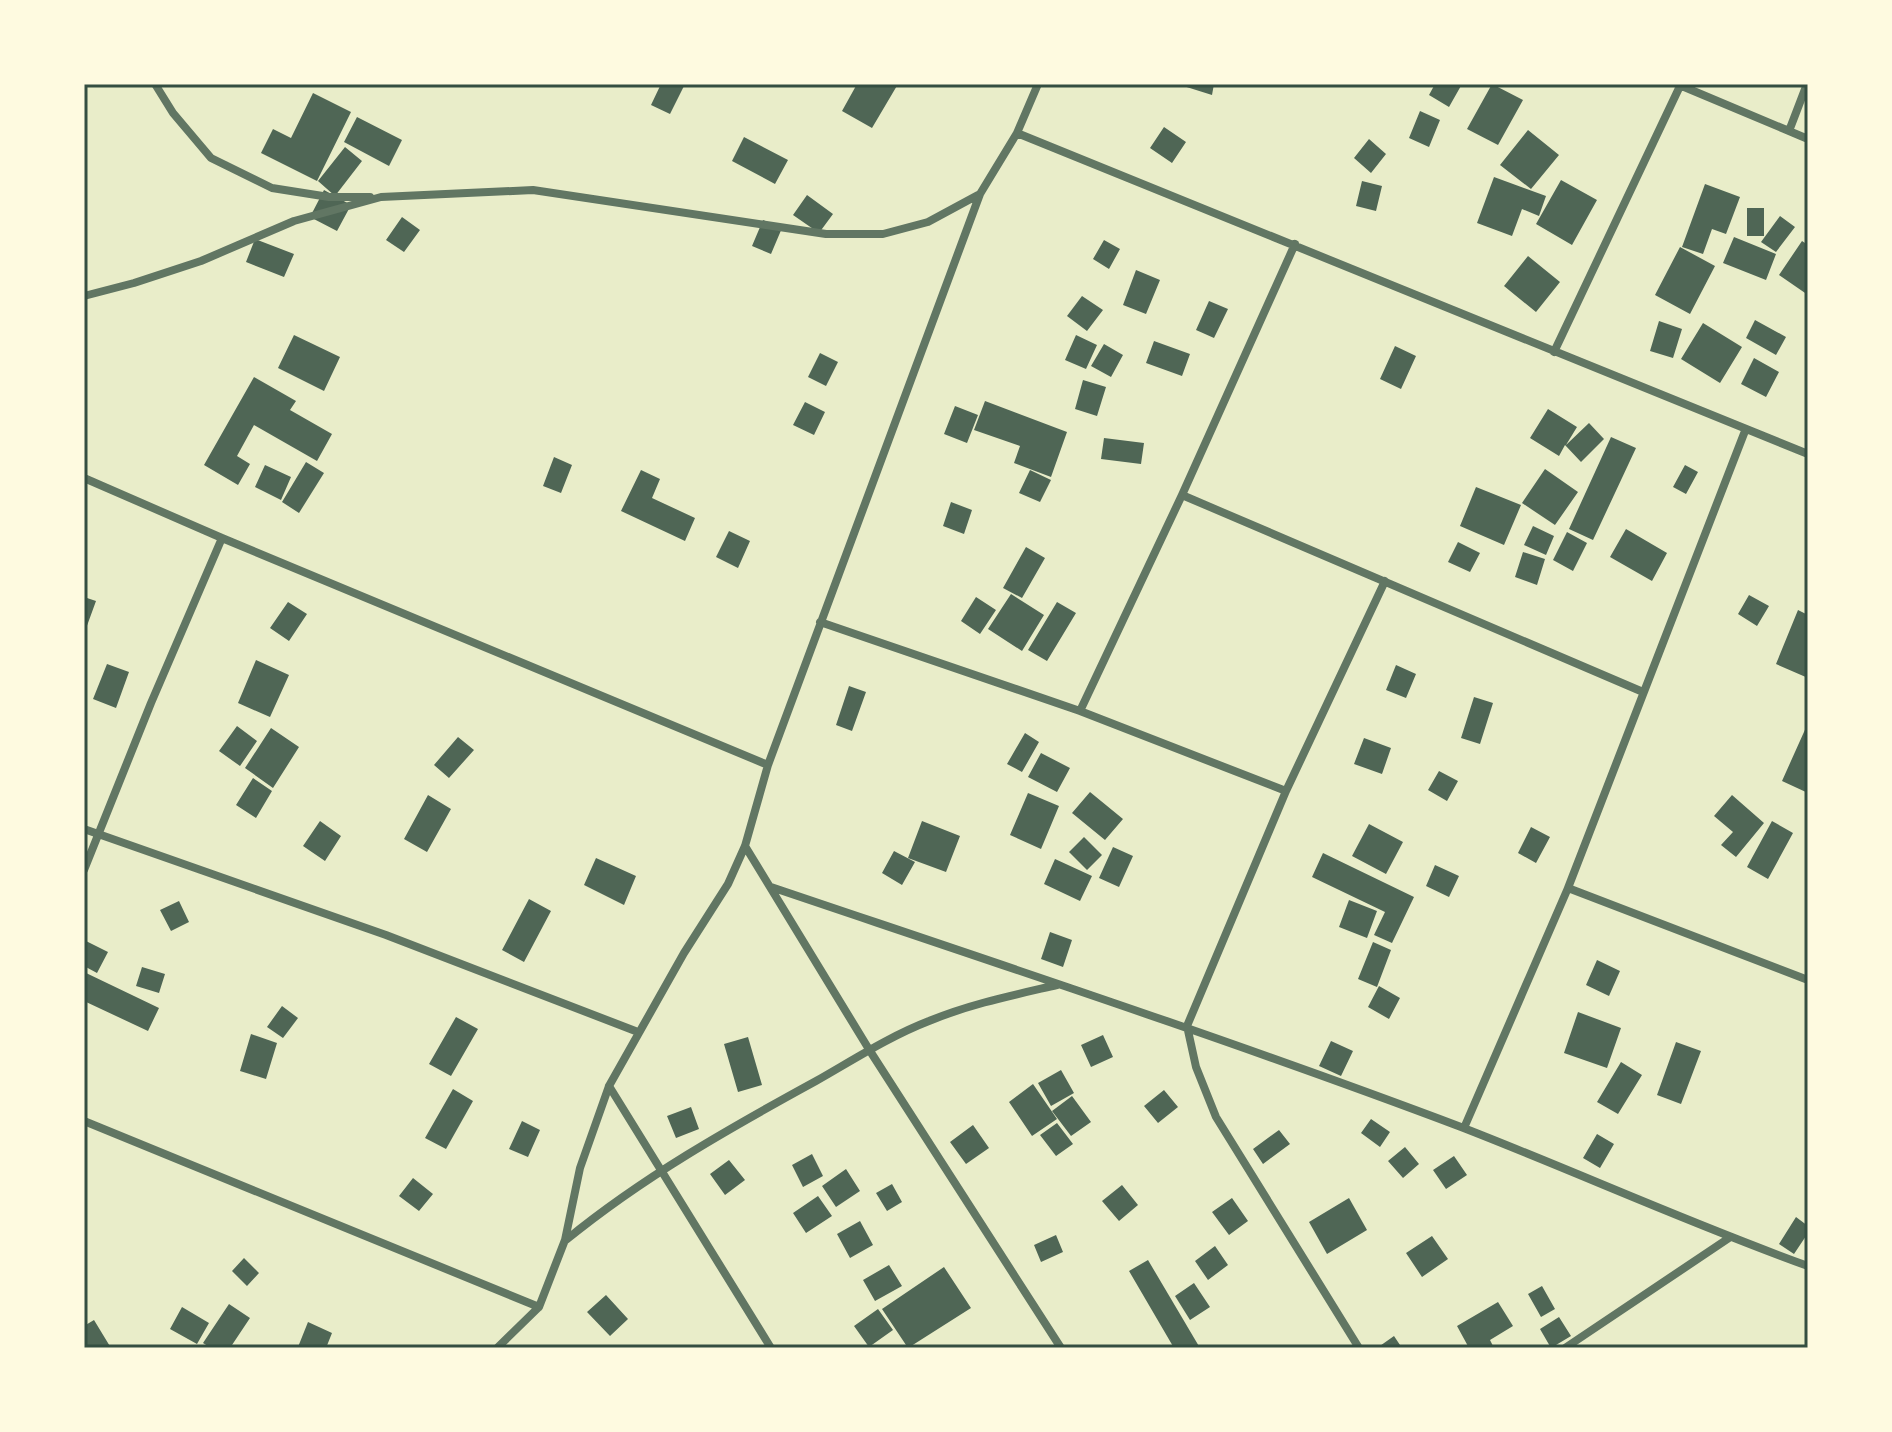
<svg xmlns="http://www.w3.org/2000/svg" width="1892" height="1432" viewBox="0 0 1892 1432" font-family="Jost,sans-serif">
<rect width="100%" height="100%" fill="#e9edc9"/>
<path fill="#4f6655" d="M661 84H685L670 114 651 105Z
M857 84H898L872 128 842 111Z
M1177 84H1214L1212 95Z
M1435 84H1462L1449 107 1429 95Z
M1492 84 1523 100 1498 145 1467 129Z
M313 93 351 112 317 181 261 153 273 129 291 138Z
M1420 111 1440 120 1429 147 1409 138Z
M357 117 402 140 389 166 344 142Z
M1164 127 1186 142 1172 163 1150 148Z
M1528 130 1559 155 1531 189 1500 165Z
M744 137 788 160 775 184 732 161Z
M1369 139 1386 154 1371 173 1354 158Z
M345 147 362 161 335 196 318 181Z
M1494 177 1546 196 1539 216 1522 209 1512 236 1477 223Z
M1561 180 1597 200 1572 245 1536 224Z
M1362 181 1382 186 1376 211 1356 206Z
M1705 184 1740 197 1726 234 1712 229 1703 254 1682 247Z
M324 190 351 205 337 231 310 217Z
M807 195 833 214 819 233 793 215Z
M1747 208H1764V236H1747Z
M1780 216 1795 227 1776 252 1761 242Z
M402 217 420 230 404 252 386 240Z
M763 220 782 228 771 254 752 246Z
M1734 237 1776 254 1766 280 1723 263Z
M255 239 294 254 284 277 246 262Z
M1104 240 1120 249 1109 269 1093 259Z
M1802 241 1808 245V295L1779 275Z
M1680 247 1715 266 1690 314 1655 295Z
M1528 256 1560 282 1536 312 1504 286Z
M1136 270 1160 280 1146 314 1123 305Z
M1082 296 1103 310 1087 331 1067 316Z
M1209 301 1228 309 1214 338 1196 330Z
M1755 320 1786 337 1776 355 1746 338Z
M1659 321 1682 329 1673 358 1650 351Z
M1703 323 1742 347 1720 383 1681 359Z
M294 335 340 357 324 391 278 368Z
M1076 335 1097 345 1086 369 1065 360Z
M1154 341 1190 354 1182 376 1146 363Z
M1104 344 1123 355 1111 377 1091 366Z
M1395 346 1416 356 1401 389 1380 379Z
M820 353 838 362 826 386 808 377Z
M1754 358 1779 372 1766 397 1741 384Z
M254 377 296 401 290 410 332 434 317 461 254 425 237 456 250 464 238 485 204 465Z
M1083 380 1106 387 1097 416 1075 409Z
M985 401 1067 432 1051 477 1014 463 1020 446 974 430Z
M805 402 825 412 814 435 793 425Z
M955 406 978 415 967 443 944 434Z
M1548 409 1577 427 1566 445 1589 423 1604 439 1581 462 1565 445 1559 456 1530 438Z
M1611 437 1636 448 1593 540 1569 529Z
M1104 438 1144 443 1141 464 1101 459Z
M554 457 572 465 561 493 543 486Z
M306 462 324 473 299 513 282 502Z
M265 465 291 477 281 500 255 487Z
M1685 465 1698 472 1686 494 1673 487Z
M1545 469 1578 492 1555 525 1522 503Z
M641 470 660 479 652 498 695 518 685 541 621 511Z
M1030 470 1051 480 1040 502 1019 493Z
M1476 487 1521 505 1504 545 1460 526Z
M951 502 972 510 964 534 943 526Z
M1533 526 1554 536 1546 555 1524 545Z
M1626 529 1667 553 1652 581 1610 557Z
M729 531 750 541 738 568 716 557Z
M1567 532 1587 543 1573 571 1553 560Z
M1458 542 1480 553 1470 572 1448 562Z
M1026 547 1045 558 1022 598 1003 588Z
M1523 552 1545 559 1537 585 1515 577Z
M1011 594 1044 615 1022 651 988 629Z
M1749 595 1769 606 1757 626 1738 614Z
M84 597 96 601 84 634Z
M976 597 996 610 980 634 961 621Z
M288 602 307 614 289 641 270 628Z
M1057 602 1076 613 1047 661 1028 650Z
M1798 610 1808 615V678L1776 664Z
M256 660 289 675 270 717 238 703Z
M107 664 129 672 116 708 93 699Z
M1396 665 1416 674 1406 698 1386 690Z
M849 686 866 692 852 731 836 725Z
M1474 697 1493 703 1480 744 1461 738Z
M1808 723V793L1782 781Z
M237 726 257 741 240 766 219 751Z
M271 728 299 747 273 788 245 768Z
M1025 733 1039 742 1022 772 1007 764Z
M458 737 474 750 449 778 434 765Z
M1364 738 1391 748 1382 774 1354 764Z
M1041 753 1070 768 1057 792 1028 777Z
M1439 771 1458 781 1447 801 1428 790Z
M253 778 272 791 256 818 236 805Z
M1090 792 1123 819 1105 840 1072 813Z
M1028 793 1059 806 1041 849 1010 835Z
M428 795 451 809 427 852 404 839Z
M1732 795 1764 823 1736 857 1721 845 1733 832 1714 816Z
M320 821 341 836 325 861 303 846Z
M922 821 960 836 946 872 908 858Z
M1772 821 1793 833 1768 879 1747 867Z
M1369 824 1403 842 1386 874 1352 856Z
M1531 827 1550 837 1536 863 1518 853Z
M1084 837 1102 855 1087 870 1069 852Z
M1113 847 1133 856 1119 887 1099 878Z
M894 851 915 862 902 885 882 873Z
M1323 853 1414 897 1392 943 1374 935 1385 912 1312 877Z
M596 858 636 876 624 905 584 885Z
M1055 859 1092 876 1080 901 1044 884Z
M1435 865 1459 876 1449 897 1426 886Z
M529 899 551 911 524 962 502 950Z
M1349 900 1377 911 1367 938 1339 927Z
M179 901 189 922 171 931 160 910Z
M1050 932 1072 940 1063 967 1041 959Z
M86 941 108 952 97 973 84 966V945Z
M1373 942 1391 950 1377 987 1358 979Z
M1597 960 1620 971 1609 996 1586 985Z
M142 967 165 974 159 993 136 986Z
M84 972 159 1008 148 1031 84 1001Z
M1379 986 1400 998 1389 1019 1368 1007Z
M282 1006 298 1018 283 1038 267 1027Z
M1578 1012 1621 1028 1607 1068 1564 1053Z
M456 1017 478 1029 451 1076 429 1064Z
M251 1034 277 1043 266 1079 240 1071Z
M1103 1035 1113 1057 1091 1067 1081 1045Z
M748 1037 762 1085 738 1092 724 1044Z
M1331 1041 1353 1051 1341 1076 1319 1066Z
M1676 1042 1701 1051 1681 1104 1657 1095Z
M1621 1062 1642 1075 1618 1114 1597 1102Z
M1061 1070 1074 1093 1051 1106 1038 1083Z
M1033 1084 1057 1119 1032 1136 1009 1102Z
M453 1089 473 1101 446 1149 425 1138Z
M1164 1090 1178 1107 1158 1123 1144 1106Z
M1072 1096 1091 1122 1071 1136 1052 1111Z
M691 1107 699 1129 676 1138 667 1116Z
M1371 1119 1390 1132 1380 1147 1361 1133Z
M522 1121 540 1130 528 1157 509 1149Z
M1057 1123 1073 1144 1056 1156 1040 1135Z
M973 1125 989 1148 966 1164 950 1142Z
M1279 1130 1290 1144 1263 1164 1253 1149Z
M1597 1134 1614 1144 1600 1168 1583 1158Z
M1405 1147 1419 1164 1403 1178 1388 1161Z
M812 1154 823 1176 803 1187 792 1165Z
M1454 1156 1467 1175 1446 1189 1433 1170Z
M729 1160 745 1180 725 1195 710 1174Z
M846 1169 860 1191 836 1207 822 1186Z
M413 1178 433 1194 419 1211 399 1196Z
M892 1184 902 1202 887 1211 876 1193Z
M1122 1185 1138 1205 1119 1221 1102 1201Z
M818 1196 832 1216 806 1233 793 1213Z
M1232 1198 1248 1221 1229 1235 1212 1212Z
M1349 1198 1367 1230 1327 1254 1309 1222Z
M1796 1217 1808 1226V1233L1794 1254 1779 1244Z
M860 1221 873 1245 850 1258 837 1234Z
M1056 1235 1063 1252 1041 1262 1034 1245Z
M1432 1236 1448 1259 1422 1277 1406 1253Z
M1215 1246 1228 1265 1208 1280 1195 1261Z
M244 1258 259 1273 247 1286 232 1271Z
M1148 1260 1200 1348H1174L1129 1271Z
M889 1265 902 1286 875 1301 863 1280Z
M944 1267 971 1308 908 1348 882 1309Z
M1194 1283 1210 1307 1190 1320 1175 1296Z
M1542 1286 1555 1309 1541 1317 1528 1294Z
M606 1295 628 1319 610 1336 587 1312Z
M1498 1302 1513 1326 1490 1340 1494 1348H1469L1457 1326Z
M229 1304 250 1318 230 1348H211L203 1343Z
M182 1307 209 1323 197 1344 170 1329Z
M878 1309 893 1330 869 1347 854 1326Z
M1559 1317 1571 1336 1551 1348 1540 1329Z
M94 1320 111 1348H84V1326Z
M308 1322 332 1333 326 1348 298 1347Z
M1394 1336 1402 1348H1377Z"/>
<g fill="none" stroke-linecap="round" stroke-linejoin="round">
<path stroke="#617663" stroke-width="8" d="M155 84 173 113 211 158 272 188 329 197H370
M1677 84 1808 139
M1789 131 1807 84
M1017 133 1808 454
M84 296 134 283 201 261 294 221 381 197 533 190 826 234H883L928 222 978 195
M1554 352 1680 86
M84 478 222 538 768 765
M1182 495 1643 692
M820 622 1080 711 1286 791
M1080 711 1182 495 1295 244
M84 829 386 935 638 1032
M745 846 870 1051 1061 1348
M84 870 151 703 222 538
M771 887C1002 965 1233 1041 1461 1127 1577 1172 1691 1224 1808 1266
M1568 888 1808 980
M609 1086 771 1348
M84 1121 539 1307
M1464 1128 1568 888 1745 431
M566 1240C643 1177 730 1128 816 1081 853 1060 890 1036 929 1021 970 1004 1014 995 1057 985
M497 1348 539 1307 565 1240 580 1168 609 1086 684 953 728 884 745 846 768 765 980 194 1017 133 1038 84
M1359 1348 1216 1117 1196 1067 1187 1026 1286 791 1385 581
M1565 1348 1729 1238"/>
</g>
<rect width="1892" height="1432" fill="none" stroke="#fefae0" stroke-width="172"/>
<rect x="86" y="86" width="1720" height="1260" fill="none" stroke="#344e41" stroke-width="3"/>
</svg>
